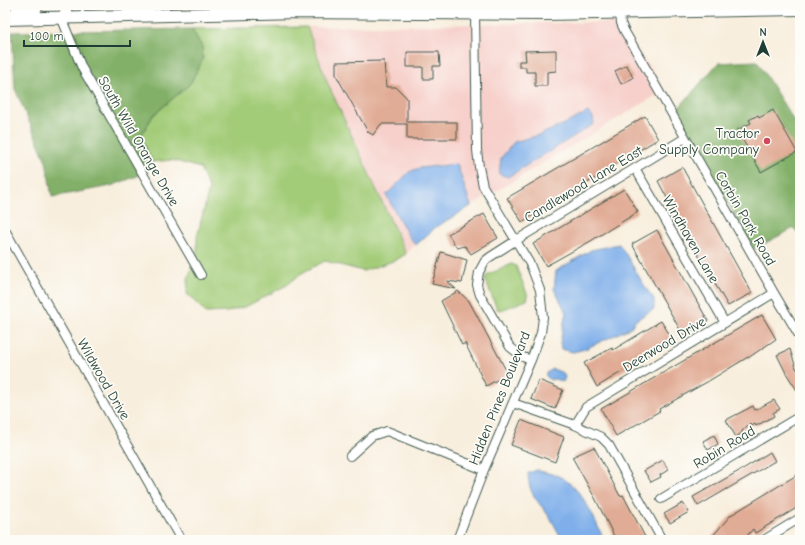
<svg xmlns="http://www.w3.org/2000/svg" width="805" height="545" viewBox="0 0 805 545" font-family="'Comic Neue',sans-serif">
<rect width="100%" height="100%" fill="#fdfcf7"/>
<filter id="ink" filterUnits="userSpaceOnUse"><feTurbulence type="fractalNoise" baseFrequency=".025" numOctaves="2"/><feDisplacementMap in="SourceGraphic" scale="8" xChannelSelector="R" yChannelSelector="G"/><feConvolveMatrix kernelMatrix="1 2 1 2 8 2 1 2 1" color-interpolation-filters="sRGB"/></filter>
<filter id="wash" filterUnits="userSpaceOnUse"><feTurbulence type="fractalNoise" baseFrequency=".012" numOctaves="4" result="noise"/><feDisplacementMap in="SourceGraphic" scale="16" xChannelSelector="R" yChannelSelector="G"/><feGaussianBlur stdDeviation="0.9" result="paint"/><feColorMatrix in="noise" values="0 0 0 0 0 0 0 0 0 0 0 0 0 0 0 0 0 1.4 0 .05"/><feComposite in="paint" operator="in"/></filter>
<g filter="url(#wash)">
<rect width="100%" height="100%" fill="#f8eedd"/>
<path fill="#f7d0cb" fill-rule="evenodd" d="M612 22 631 40 665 90 471 206 457 164 386 195 409 237 416 245 406 254 328 84 307 27ZM588 113 499 174 514 142 539 135 567 123Z"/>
<path fill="#a3cc78" stroke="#618456" d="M307 27 328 84 406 254 396 260 363 271 325 261 302 273 287 285 247 306 227 312 206 313 187 294 188 279 197 252V237L209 189 200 168 172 160 151 162 141 136 153 116 190 84 203 59 202 47 192 29Z
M512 264 516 266 528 296 527 300 501 310 497 309 485 279 487 275Z"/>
<path fill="#82b068" stroke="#50764e" d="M192 29 202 47 203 59 190 84 153 115 141 136 152 162 145 173 111 186 52 197 46 161 15 89 12 32Z
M757 61 800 131V236L794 228 754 249 676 111 718 63Z"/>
<path fill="#7fafea" stroke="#4f768f" d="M588 112 593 117 594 124 508 177 499 174 501 158 514 142 539 135 567 123Z
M457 164 471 206 436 227 416 245 409 237 386 195 409 172 419 168Z
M619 244C632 262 640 282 654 299V309L636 320 630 328 585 349 573 352 561 349 560 342 566 312 554 289 556 271 591 250Z
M553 369 563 373 565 377 563 382 555 379 550 380 546 376V373Z
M537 470C545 473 557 474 564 479 585 493 594 518 604 540H563C558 533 555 525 550 518 539 501 528 495 528 473Z"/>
<g id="blocks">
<path fill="#e1ac95" d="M556 50V71L547 72V86H535V72H526V67H519V61H526L525 51Z
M407 52H439L440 66H433V79H423V67H407Z
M384 61 386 87H396L407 98V122H457V139H407V124H381L373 135 368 132 336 75V62Z
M627 65 633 78 621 84 615 71Z
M773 110 797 152 761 172 737 130 751 123 749 120 758 115 759 118Z
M645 116 658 139 611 167 612 168 522 222 507 198Z
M682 167 752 293 728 306 675 215H676L658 181Z
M624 189 638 212 589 242 546 266 533 244Z
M484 214 498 238 471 254 465 246 457 248 448 234Z
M657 230 708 321 683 335 632 244Z
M441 252 467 260 462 283 447 281 456 289 432 284Z
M458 291 469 301 508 374 486 386 465 343 462 345 441 301Z
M762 315 776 339 748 358V357L707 382 659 409 660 411 616 436 601 409Z
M661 321 673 340 597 387 584 363 612 348 613 350Z
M790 349 796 368 800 373V395L786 373 777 355Z
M539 380 563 390 555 409 531 399Z
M774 400 780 409 773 413 774 416 756 426 755 424 752 426 750 423 742 431V433L736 437 726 420 753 406 755 410Z
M521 420 564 437 555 462 511 445Z
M714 435 718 444 708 450 703 441Z
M594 447 620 496 623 495 645 537 639 540H616L595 498 572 457Z
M770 452 775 461 698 506 693 497 746 467Z
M663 460 668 470 660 475 661 477 651 482 644 471Z
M800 473V506L755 533 753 529 743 540H709L731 515Z
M683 503 689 512 670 523 664 514Z"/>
</g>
</g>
<g filter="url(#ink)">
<use href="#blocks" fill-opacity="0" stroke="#40584d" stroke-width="1"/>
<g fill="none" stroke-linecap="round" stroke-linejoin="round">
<g stroke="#40584d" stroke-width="10">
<path id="street" d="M70 5 61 17 82 68 201 275
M619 5 621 23 624 30 774 293 800 337
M635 168 725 323
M5 230 181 540
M531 360 523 357 510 347 480 295 477 285 479 272 485 261 490 257 515 241 685 138
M513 403 575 425 601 437 609 445 662 540
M575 425 586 407 774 293
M350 456 372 436 387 431 484 470
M661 499 800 416
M457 540 484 470 531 360 541 333 543 317 540 290 530 264 483 186 479 167 477 150 475 13
M764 540 800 518"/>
</g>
<g stroke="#40584d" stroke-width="13">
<path id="secondary" d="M475 5V13"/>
</g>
<g stroke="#40584d" stroke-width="14">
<path id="primary" d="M16 12 29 11 36 8 37 5
M5 19 296 12 546 14 800 9"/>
</g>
<use href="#street" stroke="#fff" stroke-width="8"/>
<use href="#secondary" stroke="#fff" stroke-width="11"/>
<use href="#primary" stroke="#fff" stroke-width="12"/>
</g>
</g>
<circle fill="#d1495b" stroke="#fdfcf7" stroke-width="1.5" cx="767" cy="141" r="4"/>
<g text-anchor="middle" stroke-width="3.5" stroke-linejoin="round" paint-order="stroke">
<g font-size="14" fill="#1f3d34" stroke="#fdfcf7" text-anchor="end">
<text x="759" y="138">Tractor<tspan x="759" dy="16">Supply Company</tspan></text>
</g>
<g font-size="14" fill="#1f3d34" stroke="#fdfcf7">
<text transform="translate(139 141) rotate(60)" y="5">South Wild Orange Drive</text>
<text transform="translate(583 184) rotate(-31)" y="5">Candlewood Lane East</text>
<text transform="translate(746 218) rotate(60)" y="5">Corbin Park Road</text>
<text transform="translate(691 239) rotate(60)" y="5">Windhaven Lane</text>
<text transform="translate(664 344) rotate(-31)" y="5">Deerwood Drive</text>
<text transform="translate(104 379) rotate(60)" y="5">Wildwood Drive</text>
<text transform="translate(499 398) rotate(-68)" y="5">Hidden Pines Boulevard</text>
<text transform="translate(724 447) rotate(-31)" y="5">Robin Road</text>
</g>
</g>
<rect width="805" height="545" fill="none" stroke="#fdfcf7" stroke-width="20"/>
<g transform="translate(763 42)" stroke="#fdfcf7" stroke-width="3" paint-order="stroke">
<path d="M0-3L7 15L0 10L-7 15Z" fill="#1f3d34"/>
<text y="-6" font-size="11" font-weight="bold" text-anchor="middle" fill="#1f3d34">N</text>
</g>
<path d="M24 40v6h106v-6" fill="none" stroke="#1f3d34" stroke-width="2"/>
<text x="30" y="40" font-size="12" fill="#1f3d34" stroke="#fdfcf7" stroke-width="3" paint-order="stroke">100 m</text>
</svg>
